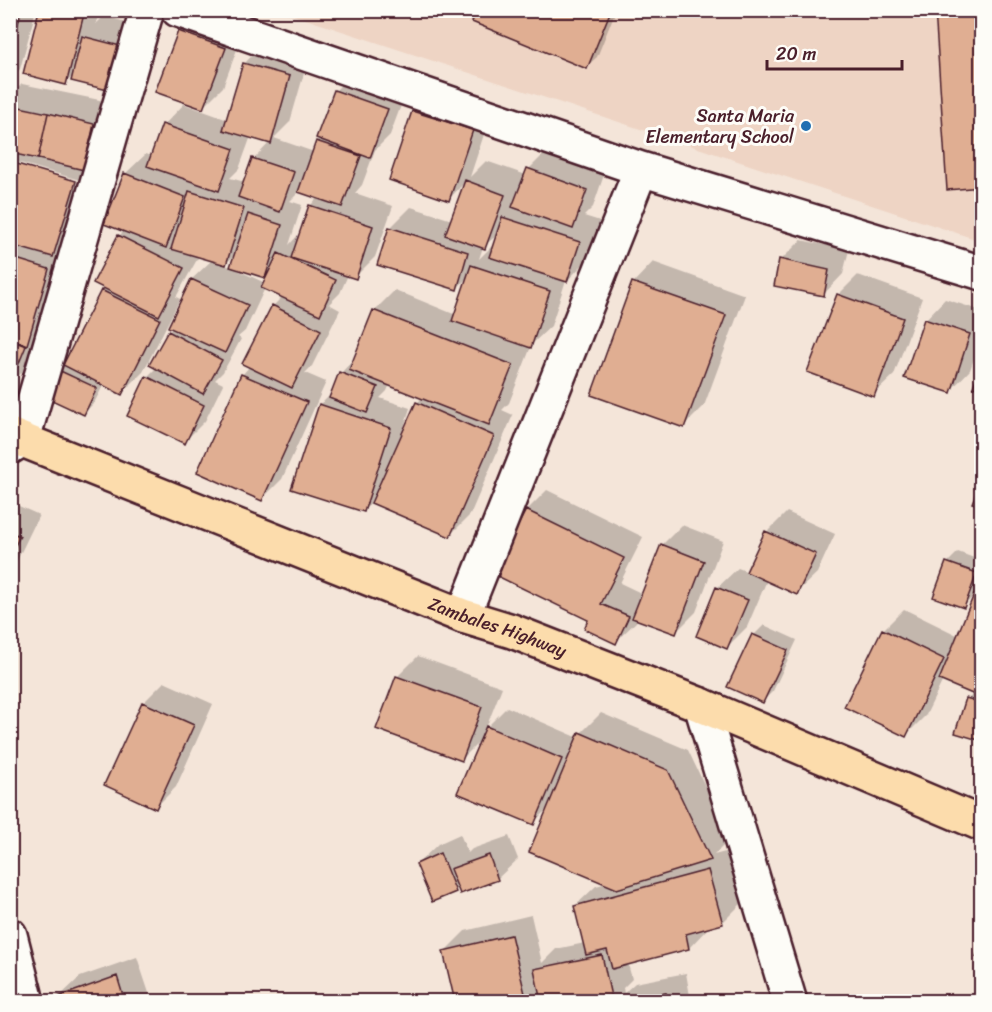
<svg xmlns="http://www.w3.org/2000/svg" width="992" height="1012" viewBox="0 0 992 1012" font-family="Sriracha,sans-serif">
<rect width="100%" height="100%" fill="#f4e5d9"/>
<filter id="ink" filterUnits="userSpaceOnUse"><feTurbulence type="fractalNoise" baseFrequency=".0167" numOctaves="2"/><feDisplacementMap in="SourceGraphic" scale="12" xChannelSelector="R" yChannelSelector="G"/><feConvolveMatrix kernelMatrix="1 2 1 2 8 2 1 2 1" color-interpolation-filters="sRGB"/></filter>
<g filter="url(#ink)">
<path fill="#eed4c4" d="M281 11H981V241Z"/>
<path fill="#0003" fill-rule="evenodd" d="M10 10H36L20 69 10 79Z
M41 10H99L96 24 104 16 151 29 74 75 65 83Z
M479 10H616L597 57 586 67Z
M200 11 245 28 223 87 203 107 179 32Z
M264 43 309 56 290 122 274 138 314 152 317 141 320 138 335 91 355 71 407 89 390 135 375 150 362 185 355 193 393 206 375 257 355 277 348 275 340 293 329 304 340 310 312 366 305 373 326 382 282 479 262 499 242 375 250 366 273 306 283 296 265 288 245 331 238 337 241 339 223 372 215 380 223 384 205 421 184 442 147 377 157 367 151 364 169 332 173 327 170 326 192 279 212 260 199 256 176 297 180 299 143 372 122 393 104 384 94 403 84 413 55 369 66 359 68 360 102 291 106 288 119 236 125 230V174L146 154 152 156 164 125 184 104 228 120 244 64ZM251 136 270 142 254 159 245 182 230 178 239 169ZM300 191 318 197 310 206 299 234 289 245 302 205 290 201ZM236 253 232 268 225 265ZM236 268 264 277 271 270 265 283 235 269Z
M22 84 114 103 73 235 61 247 68 249 29 366 10 384V163L82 184 83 181 10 160V95Z
M434 91 492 110 470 177 486 161 526 175 529 169 549 149 606 169 593 207 584 216 600 221 587 260 567 281 566 280 551 326 532 344 509 403 502 410 513 415 470 515 450 535 372 502 363 511 320 405 332 393 341 373 355 358 374 311 395 290 456 315 470 275 457 288 390 228 411 207 452 220 465 182 449 199 390 179 413 111ZM498 234 493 245 479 259 483 247ZM390 384 423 397 417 403 406 428 404 427 410 408 380 398 387 391Z
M801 240 849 250 843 274 823 295 781 260Z
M653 262 745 295 704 406 684 426 633 283Z
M858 275 922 298 894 375 873 395 838 295Z
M945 299 982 311V336L970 370 950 391 925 320Z
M547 490 643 537 620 583 643 594 662 545 682 525 723 541 696 612 675 633 637 618 636 622 615 642 590 620 495 574 527 510Z
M10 502 39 515 10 575Z
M787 512 835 534 817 573 796 593 767 580 747 627 727 647 717 588 738 568 748 572 767 532Z
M958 552 982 561V576L974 596 982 588V740L968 699 974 693 943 680 926 715 906 735 883 630 904 609 959 636 976 593 964 606 935 596 948 562Z
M764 625 797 640 773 691 763 701 754 635Z
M418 656 502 687 486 728 507 707 579 738 581 733 601 713 688 750 730 839 714 855 729 851 743 902 722 923 709 927 689 948 628 964 632 979 623 988 624 993 635 983 686 973 691 1002H457L445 951 465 931 531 915 542 963 556 949 585 943 575 906 596 886 607 883 549 807 533 823 482 739 462 759 397 677Z
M164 682 213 704 176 787 156 807 106 784 143 703Z
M460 834 468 853 472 849 509 836 518 859 497 879 459 887 455 891 417 864 438 844Z
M137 957 152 1002H61L59 997 80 977Z"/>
<path fill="#e0ae92" stroke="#4a1f2b" stroke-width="1.5" d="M39 10H85L66 85 23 74Z
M477 10H611L587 69 472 22Z
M935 10H982V187L947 190Z
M10 14 20 16 10 52Z
M178 31 226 48 203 109 155 92Z
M82 36 132 49 120 93 71 81Z
M243 63 290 76 271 144 223 130Z
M334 90 388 109 370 158 316 138Z
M10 105 48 113 38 159 10 153Z
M412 111 473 130 449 201 389 180Z
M48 113 94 124 84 170 38 159Z
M162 124 234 149 219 191 147 166Z
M316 141 361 156 342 207 298 192Z
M252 158 294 172 280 212 238 197Z
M10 162 76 181 53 257 10 245Z
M527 168 587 190 573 229 512 207Z
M124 173 185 197 166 248 104 224Z
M465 180 505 195 485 249 445 235Z
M189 191 244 208 226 265 171 249Z
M309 205 373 226 356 279 291 258Z
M248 214 282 225 265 278 230 267Z
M502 217 580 242 567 282 489 257Z
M389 227 468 252 457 290 377 265Z
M118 235 184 268 159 316 93 283Z
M278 253 336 280 320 315 261 288Z
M10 257 49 269 27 345 10 338Z
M779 259 829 270 824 296 774 286Z
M471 265 550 291 531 348 452 321Z
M191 279 248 305 225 353 168 327Z
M632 282 726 315 684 428 591 395Z
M101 290 160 319 122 395 63 365Z
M837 294 903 318 874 397 807 372Z
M272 305 321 330 292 388 242 364Z
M373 310 513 365 489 425 349 370Z
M924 319 970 334 951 393 904 378Z
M168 331 222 360 203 394 149 365Z
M10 340 26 346 10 385Z
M982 361V390L973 387Z
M54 368 97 388 84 415 41 395Z
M339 372 378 387 367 413 329 398Z
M241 374 307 402 262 501 197 472Z
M146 376 204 405 185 444 127 416Z
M416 402 494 436 450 537 371 503Z
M319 404 391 428 364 512 291 489Z
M982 478V506L972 503Z
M526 510 624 558 601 604 629 616 616 644 584 629 588 620 493 574Z
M765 531 816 554 797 595 746 572Z
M10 532 20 536 10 555Z
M661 544 704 561 676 634 632 618Z
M946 562 977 573 964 608 933 597Z
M716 587 748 600 727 649 696 636Z
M975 592 982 594V698L939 680Z
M882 629 944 659 906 737 844 707Z
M752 634 788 650 763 703 727 687Z
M396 676 482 707 462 761 376 729Z
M966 698 982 703V741L955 733Z
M142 702 194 725 156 809 104 785Z
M486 726 562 759 534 825 457 793Z
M579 732 668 770 711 860 617 889 529 852Z
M440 853 456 892 432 902 416 864Z
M489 855 498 880 460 894 450 869Z
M708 870 723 924 686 934 689 949 612 969 607 950 586 955 574 906Z
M511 935 527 1002H455L443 951Z
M982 943V959L976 957Z
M602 955 612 1001 541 1002 534 969Z
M117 976 125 1002H59L58 997Z
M666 993 668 1002H621Z"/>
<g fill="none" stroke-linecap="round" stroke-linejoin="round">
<g stroke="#4a1f2b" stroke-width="38">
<path id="minor" d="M178 10 641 169 982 273
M10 447 23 439 147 10
M463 616 641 169
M701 705 790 1002
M10 935 27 1002"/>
</g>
<g stroke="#4a1f2b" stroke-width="38">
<g id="major">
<path id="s1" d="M10 435 463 616 512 631 701 705 982 824"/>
</g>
</g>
<use href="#minor" stroke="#fdfcf7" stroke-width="33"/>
<use href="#major" stroke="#fcdcac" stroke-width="33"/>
</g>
</g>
<circle fill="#1f6fb2" stroke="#fdfcf7" stroke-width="2" cx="806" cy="126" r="6"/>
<g text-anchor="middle" stroke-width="6" stroke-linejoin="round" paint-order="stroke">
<g font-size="18" fill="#4a1f2b" stroke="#fdfcf7" text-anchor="end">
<text x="794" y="122">Santa Maria<tspan x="794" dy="21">Elementary School</tspan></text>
</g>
<g font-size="18" fill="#4a1f2b" stroke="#fdfcf7">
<text dy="6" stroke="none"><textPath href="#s1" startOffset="524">Zambales Highway</textPath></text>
</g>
</g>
<rect width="992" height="1012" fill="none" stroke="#fdfcf7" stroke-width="36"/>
<rect x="18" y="18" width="956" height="976" fill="none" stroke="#4a1f2b" stroke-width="2" filter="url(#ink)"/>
<path d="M767 60v9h135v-9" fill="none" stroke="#4a1f2b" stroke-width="3"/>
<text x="776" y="60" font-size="18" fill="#4a1f2b" stroke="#fdfcf7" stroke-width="4.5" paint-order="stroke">20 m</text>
</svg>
